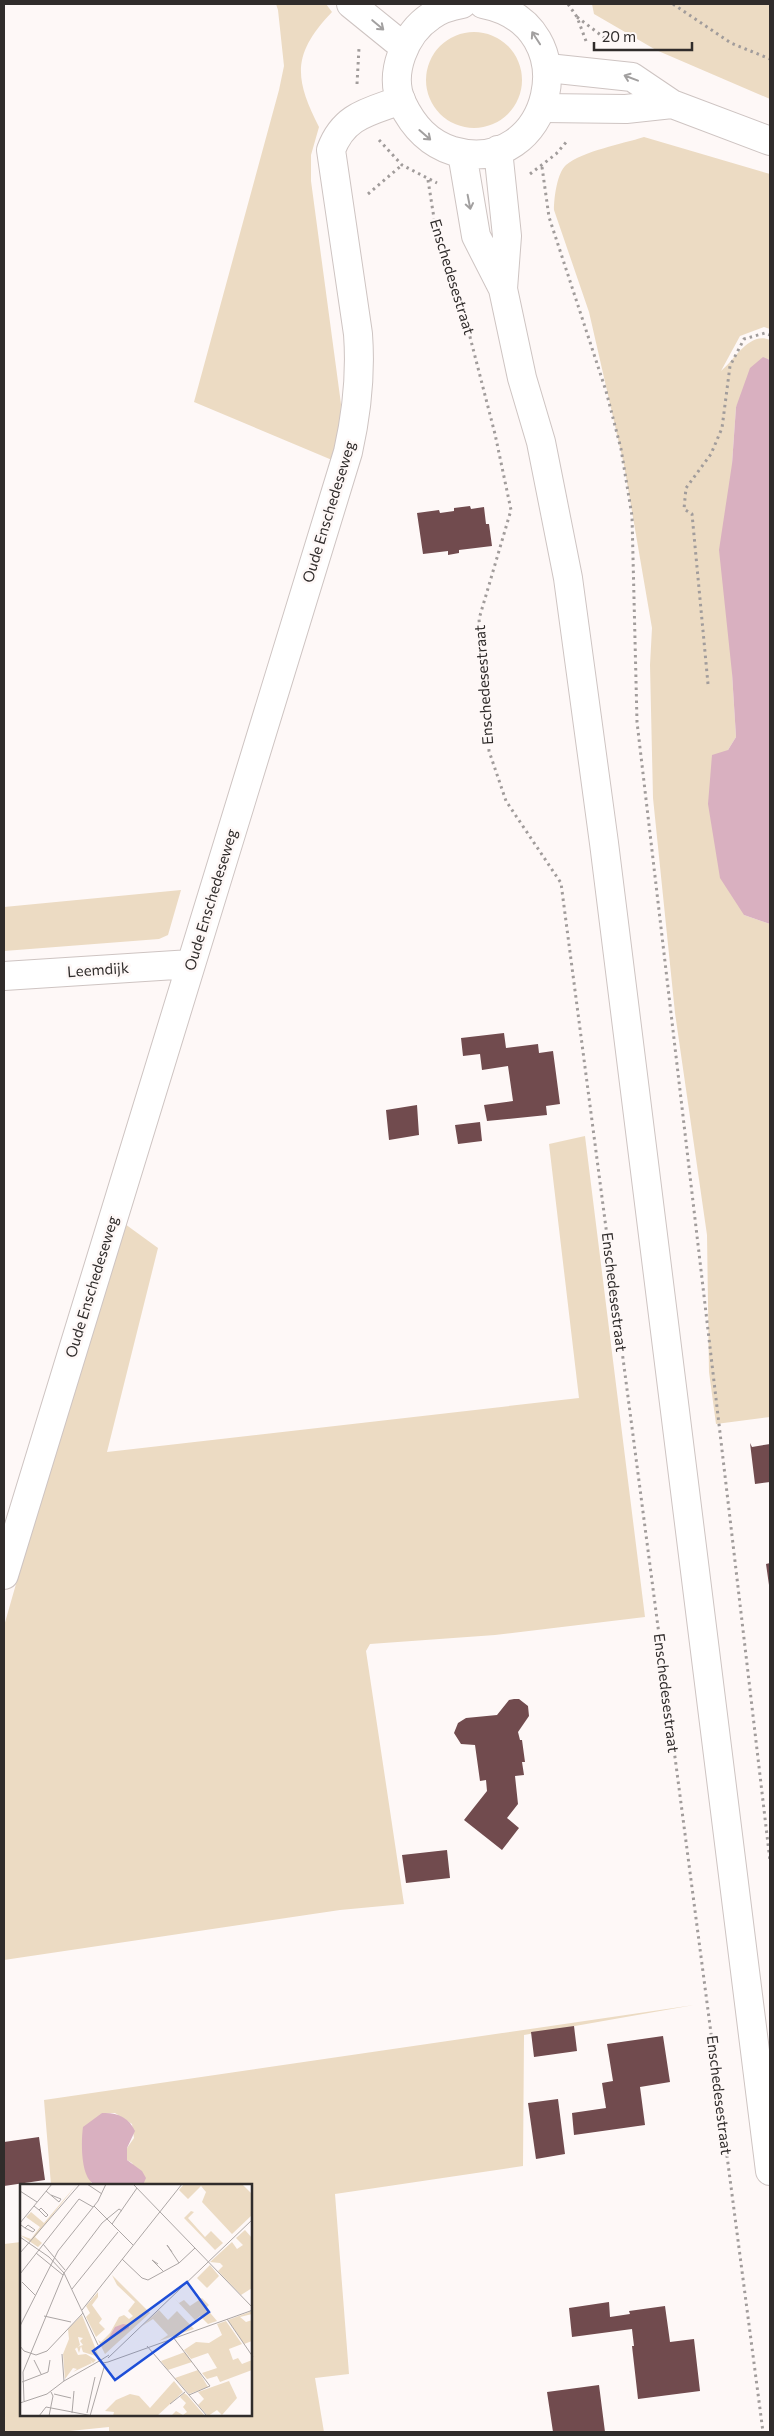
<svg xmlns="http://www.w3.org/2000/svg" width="774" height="2436" viewBox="0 0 774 2436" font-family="Commissioner,sans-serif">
<rect width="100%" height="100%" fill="#fef8f7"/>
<path fill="#ecdbc3" d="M276 4H326L332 12C292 54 294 78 319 127L311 155V181L341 404 340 429 332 460 194 402 279 90 284 66 278 10Z
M592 4H770V99L656 50 594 14Z
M426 80a48 48 0 1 1 96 0a48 48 0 1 1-96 0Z
M644 137 770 174V329L764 327 740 336 721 371C734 361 749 331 770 340V360L763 358 736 407 732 464V673L736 737 728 750 744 915 770 924V1417L716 1424 709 1372 707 1235 675 1013 653 798 650 665 652 628 624 465 589 312 554 210C554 198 557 173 566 165 583 151 622 144 644 137Z
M181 890 168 935 159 939 4 951V907Z
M585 1136 645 1617 495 1635 370 1644 366 1651 404 1904 340 1910 4 1960V1626L40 1500 125 1224 158 1248 107 1452 579 1398 549 1144Z
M694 2005 524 2035 523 2166 335 2194 349 2374 315 2378 324 2432H109V2427L60 2432H4V2244L21 2242V2415H251V2185H143L132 2163 127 2160V2148L134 2138 132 2124 115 2113H102L91 2183 96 2185H51L44 2100Z"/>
<path fill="#d9b0c0" d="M763 357 770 360V924L744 915 720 878 708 804 712 755 728 750 736 737 732 673 719 550 732 464 736 407 750 368Z
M102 2113C116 2112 129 2117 135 2131L127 2148V2160L142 2171 146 2178 143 2185H96C80 2180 81 2141 83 2127Z"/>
<path fill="#714b4e" d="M470 506 471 509 484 507 486 524H489L492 546 459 550V553L448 555V551L423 554 417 513 439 510 440 513 454 511V508Z
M504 1033 506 1048 538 1044 539 1053 553 1051 560 1104 546 1106 547 1115 487 1121 484 1105 513 1101 508 1066 482 1070 480 1054 463 1056 461 1038Z
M417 1105 419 1135 389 1140 386 1110Z
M480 1122 482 1141 458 1144 455 1125Z
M750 1443 752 1447 770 1444V1482L755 1484Z
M770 1563V1585H769L766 1564Z
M514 1699H519L528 1706 529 1716 518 1732 520 1740H522L525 1762H522L524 1775 515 1776 518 1804 507 1818 519 1828 502 1850 464 1820 487 1791 486 1780 480 1781 475 1745 461 1744 454 1733 458 1723 466 1718 497 1715 509 1700Z
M447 1850 450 1878 406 1883 402 1855Z
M574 2026 577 2051 534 2057 531 2032Z
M663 2036 670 2082 640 2087 645 2125 574 2135 572 2113 606 2108 602 2083 613 2081 607 2044Z
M558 2099 565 2154 536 2159 528 2103Z
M39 2137 45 2180 4 2186V2142Z
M609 2302 610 2317 630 2314 629 2311 665 2306 670 2342 694 2339 700 2391 638 2399 632 2346H634L632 2329 572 2337 569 2308Z
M599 2385 605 2432H553L547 2392Z"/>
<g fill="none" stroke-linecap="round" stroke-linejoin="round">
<g stroke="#cec4c2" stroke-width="30">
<path id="minor" d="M548 68 632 77 672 104 770 141
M543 108 626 109 672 104
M4 976 191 964
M4 1575 348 452C357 412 361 374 358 334L331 150C344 115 369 112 401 100"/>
</g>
<g stroke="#cec4c2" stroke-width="30">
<path id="major" d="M351 4 404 47
M462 4C451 6 440 9 431 16 405 33 388 74 402 103 413 126 428 143 453 151 551 179 590 25 483 4
M498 150 507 236 503 289
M462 153 476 236 503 289 522 378 541 442 568 578 604 843 770 2171"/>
</g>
<path stroke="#a19c9b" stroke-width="3" stroke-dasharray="2.5 4" stroke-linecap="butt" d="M568 4 577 17 586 41
M673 4 731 43 770 59
M577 17 610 42
M357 84 359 48
M379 140 402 165 437 183
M542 167 549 217 606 391 621 449 632 516 637 722 770 1861
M530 174 556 154 568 140
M428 180 436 231 461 302 495 434 511 510 479 619 489 751 506 801 561 883 763 2432
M368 194 402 165
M708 684 692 514 684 509 686 488 711 454 722 428 730 366 744 339 765 333 770 335"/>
<use href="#minor" stroke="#fff" stroke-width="28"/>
<use href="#major" stroke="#fff" stroke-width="28"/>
</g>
<defs><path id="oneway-shaft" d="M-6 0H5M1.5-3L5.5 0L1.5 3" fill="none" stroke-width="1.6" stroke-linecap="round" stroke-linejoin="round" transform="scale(1.25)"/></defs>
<g stroke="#a2a0a0">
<use href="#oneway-shaft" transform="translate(378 25) rotate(40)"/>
<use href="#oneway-shaft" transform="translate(536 38) rotate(-123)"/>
<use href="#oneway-shaft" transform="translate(631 78) rotate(-159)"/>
<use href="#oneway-shaft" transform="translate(425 135) rotate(41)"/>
<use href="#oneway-shaft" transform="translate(469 202) rotate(79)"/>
</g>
<g text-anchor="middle" stroke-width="5" stroke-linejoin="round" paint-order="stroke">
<g font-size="15" fill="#302c2b" stroke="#fef8f7">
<text transform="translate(452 277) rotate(73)" y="5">Enschedesestraat</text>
<text transform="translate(329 512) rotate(-73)" y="5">Oude Enschedeseweg</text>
<text transform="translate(484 685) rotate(-94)" y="5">Enschedesestraat</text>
<text transform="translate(211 900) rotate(-73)" y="5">Oude Enschedeseweg</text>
<text transform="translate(98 970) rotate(-4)" y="5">Leemdijk</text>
<text transform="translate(92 1287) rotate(-73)" y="5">Oude Enschedeseweg</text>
<text transform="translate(614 1292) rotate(83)" y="5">Enschedesestraat</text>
<text transform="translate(666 1693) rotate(83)" y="5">Enschedesestraat</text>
<text transform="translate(719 2095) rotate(83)" y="5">Enschedesestraat</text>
</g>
</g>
<g transform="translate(20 2184)">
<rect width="232" height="232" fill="#fef8f7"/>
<path d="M57 0 15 53 22 59 18 63 0 51 11 55 20 43 6 33 11 28 24 39ZM164 0H222L232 10V31L212 50 182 18 186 8 181 2 168 15 159 6ZM171 27 174 28 168 34 185 53 191 47 203 59 195 66 164 34ZM225 46 232 54V104L221 111 198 87 203 82 200 79 190 78 212 58 217 65 223 61 216 54ZM190 81 199 92 187 104 177 94ZM92 91 130 129 85 170 78 156 81 158 90 149 99 133 104 131 109 135 113 132 108 127 115 118 97 101ZM78 108V113L72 121 82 135 79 139 85 145 76 153 66 133 70 129 66 122ZM153 113 159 119 164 116 170 122 182 114 189 121 186 124 197 137 188 140 180 132 175 136ZM139 126 148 136 157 127 174 145 139 157 148 151 133 135 122 142ZM232 127V130L220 133 226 138 232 136V157L224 160 208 136ZM62 131 79 173 63 168 61 162 59 169 57 163 63 161 60 157 63 154 58 153 60 161 55 165 58 171 66 170 76 176 73 179 70 176 72 179 53 188 57 185 53 184 45 195 43 170 49 155 48 145ZM206 137 222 160 209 165 213 176 218 174 222 180 232 176V186L200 198 197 192 187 195 182 189 197 184 188 169 171 175 164 166 176 158 189 159 202 151 197 140ZM165 168 172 178 148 186 141 177ZM178 186 188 203 169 210 155 194ZM154 197 163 208 137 232H93L94 228 85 227 96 216 110 210 119 212 130 224ZM209 197 217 214 202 231 197 226 188 232 178 221 184 215 178 208ZM164 209 167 211 185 232H151L156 227 163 231 167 228 163 223 166 219 160 213Z" fill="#ecdbc3"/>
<path d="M103 140 109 141V144L87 157 95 143Z" fill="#d9b0c0"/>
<path fill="none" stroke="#aca6a5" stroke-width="1" d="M67 0 82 10M113 0 233 124M0 7 17 18M26 7 39 18 41 15 31 11M14 22 19 26 26 33 28 31 21 24 19 26M74 22 113 61M0 39 32 0M92 40 117 4M0 41H1L5 44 13 48 15 46 8 41 5 44M0 53 29 73 44 89 78 161M23 60 45 86M152 68 147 61 159 79M0 69 60 0M16 69 43 91M102 75 122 94 128 96 159 79 175 64M138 80 132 76 143 87M0 90 59 15 73 23M2 98 15 111M52 105 98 48M62 126 162 0M24 132 51 138M207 135 233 173M0 142 38 67 78 17 86 0M153 153 190 202 169 211M0 162 4 167 16 171 27 167 63 129M127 162 187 232M42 170 44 197M88 174 233 35M14 176 21 190M88 178 233 126M88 178 83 179 81 176 89 171M2 198 28 188 30 176M34 210 51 214M4 217 3 188 44 89 82 39 99 25 102 27M0 219 27 210 44 197 81 176M150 220 165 208M52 229 54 207M67 229 75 193M19 232 26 223 73 232M29 232 33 212 31 208M70 232 85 180"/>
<path fill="#1d4ed8" fill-opacity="0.15" stroke="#1d4ed8" stroke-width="2.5" d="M167 98 189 128 95 196 73 167Z"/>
<rect width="232" height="232" fill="none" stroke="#302c2b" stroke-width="2.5"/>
</g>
<rect width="774" height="2436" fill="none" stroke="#302c2b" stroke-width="10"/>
<path d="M594 42v8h98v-8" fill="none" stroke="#302c2b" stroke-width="2.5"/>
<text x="602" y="42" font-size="15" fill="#302c2b" stroke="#fef8f7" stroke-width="4" paint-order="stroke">20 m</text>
</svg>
